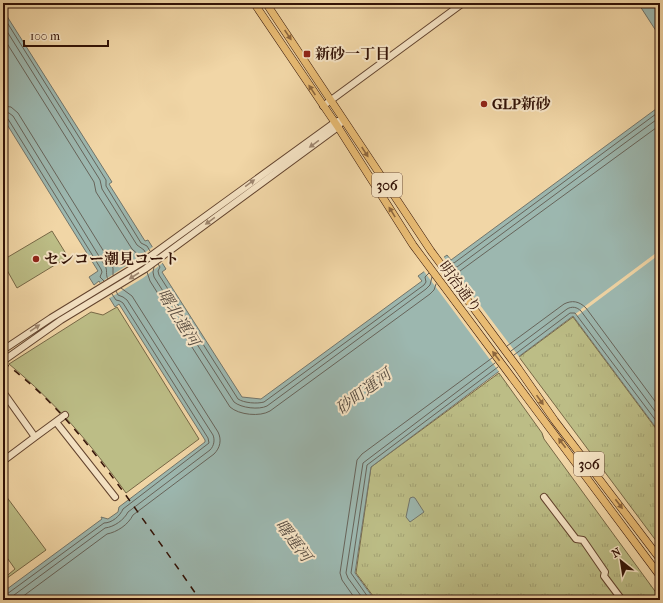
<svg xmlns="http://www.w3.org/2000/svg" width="663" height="603" viewBox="0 0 663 603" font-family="'IM FELL French Canon','Noto Serif JP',serif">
<defs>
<pattern id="park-tufts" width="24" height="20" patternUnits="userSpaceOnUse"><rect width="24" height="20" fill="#bcbd86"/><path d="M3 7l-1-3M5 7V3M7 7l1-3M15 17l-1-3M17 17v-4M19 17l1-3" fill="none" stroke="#a2a172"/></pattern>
</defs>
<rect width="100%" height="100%" fill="#f1d6a6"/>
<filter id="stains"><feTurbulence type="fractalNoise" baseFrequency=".005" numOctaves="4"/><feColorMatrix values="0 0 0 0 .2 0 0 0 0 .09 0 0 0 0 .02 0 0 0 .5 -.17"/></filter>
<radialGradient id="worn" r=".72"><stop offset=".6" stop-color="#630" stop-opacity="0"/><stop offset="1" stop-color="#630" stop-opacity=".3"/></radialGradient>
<path fill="#bcbd86" stroke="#776846" d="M52 231 68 257 17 288 3 263V260Z
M117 307 199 439 126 493C91 444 56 403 9 364L91 312 103 315Z
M3 492 46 550 3 581V579L15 569 3 552Z"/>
<path fill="url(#park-tufts)" stroke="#776846" d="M573 317 660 434V546L519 357Z
M499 373 542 433 544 439 660 598V600H376L356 573 371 467Z"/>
<path fill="#9cb7af" stroke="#72756b" d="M638 3H660V37Z
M3 10 112 182 109 184 145 241 148 240 166 269 162 272 242 397 261 399 422 281 418 276 447 255 451 260 660 106V433L573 316 371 467 355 573 375 600H3V592L102 519 101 517 108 519 118 512 119 507 205 442V440L119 304 115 307 99 281 94 285 89 277 98 271 3 118Z
M413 497 415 498 424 512 410 522 406 517 410 498Z"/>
<path fill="#f1d6a6" d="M154 246 164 262 143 278 108 299 98 284 95 286 132 262Z
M660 250V254L577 316 575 314 581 310V309Z
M443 256 520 358 500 373 423 270Z"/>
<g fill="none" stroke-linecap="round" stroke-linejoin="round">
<path stroke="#67645a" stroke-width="1" d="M3 16 106 180V186L141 243 147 246 150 251
M3 25 100 180 102 189 137 245 144 250 146 254
M3 37 94 182 96 192 132 249 142 258
M3 106 11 107 18 113 111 263 113 268V275
M3 112 9 113 13 116 105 266C108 270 105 275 108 279
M3 117 8 119 101 269 102 272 100 277 104 281
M445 262 450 263H454L660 111
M158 264 160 267 158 271 159 275 238 399C244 403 257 404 264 402L424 285 426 282 425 277 429 273
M154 267 153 272 154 277 234 402C241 408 259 410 267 406L426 289 430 285 432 277
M450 268 457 267 660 117
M147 272 150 281 230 407C239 415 260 417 270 411L430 294 434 290 436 284
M454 274 460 271 660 125
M507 346 564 304C572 300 579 301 586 308L660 408
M511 351 567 309C572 306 577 307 581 311L660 418
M514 355 570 313H575L660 426
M3 595 7 594 104 523C112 523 120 516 123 509L209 443 208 438 123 303 120 301 116 300 112 294
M5 600 10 598 105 528C114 527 124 520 128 512L210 450C214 446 215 440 213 435L127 300 123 297 118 295 116 291
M18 600 107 534C117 532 128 525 133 515L214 454C220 448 222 440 218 432L132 296 121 288
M356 600 342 580 340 573 357 460 362 454 492 358
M364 600 348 578 346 573 363 463 495 363
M370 600 351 573 367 465 498 367"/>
<g stroke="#62432e" stroke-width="8">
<path id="minor" d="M323 106 463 3
M3 350 51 318 141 263 334 123 338 121
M3 361 61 320 145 269 338 127 340 124
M3 392 35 437 3 461
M56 422 115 497
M35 437 65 415
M544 497 576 539 583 540 605 572 604 576 622 600"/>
</g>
<g stroke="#321206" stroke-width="8">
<path id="major" d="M254 3 338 127 413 245 660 576
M266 3 431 251 518 368 555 421 660 559"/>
</g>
<use href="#minor" stroke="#f6e4c5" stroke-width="6"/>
<use href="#major" stroke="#e8bb73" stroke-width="7"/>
<path stroke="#321206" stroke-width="1.5" stroke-dasharray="7 7" stroke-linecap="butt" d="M3 362C57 401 97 455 135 508 157 539 179 569 200 600"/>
</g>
<defs><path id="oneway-solid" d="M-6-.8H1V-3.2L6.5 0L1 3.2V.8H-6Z"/></defs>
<g fill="#8d663c">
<use href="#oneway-solid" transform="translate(288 35) rotate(56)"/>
<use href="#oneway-solid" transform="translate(312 90) rotate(-124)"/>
<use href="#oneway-solid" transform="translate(365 152) rotate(57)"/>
<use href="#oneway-solid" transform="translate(392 212) rotate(-122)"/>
<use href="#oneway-solid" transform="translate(496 356) rotate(-127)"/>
<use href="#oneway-solid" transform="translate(540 400) rotate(55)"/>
<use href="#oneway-solid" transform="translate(562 443) rotate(-127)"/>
<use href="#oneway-solid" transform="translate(619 504) rotate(53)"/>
</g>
<g fill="#9e866f">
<use href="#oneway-solid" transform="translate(314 144) rotate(144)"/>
<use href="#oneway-solid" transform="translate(250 183) rotate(-36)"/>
<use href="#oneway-solid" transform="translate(210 221) rotate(144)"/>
<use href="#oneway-solid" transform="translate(134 276) rotate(147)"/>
<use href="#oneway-solid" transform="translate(35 328) rotate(-34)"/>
</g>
<g fill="#8f2418" stroke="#f6e4c5" stroke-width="1.5">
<rect x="303" y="50" width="8" height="8" rx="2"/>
<circle cx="484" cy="104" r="4"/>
<circle cx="36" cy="259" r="4"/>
</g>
<g text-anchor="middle" stroke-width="4" stroke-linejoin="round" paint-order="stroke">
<g fill="#f6e4c5" stroke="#6d513f" stroke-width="1">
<rect x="372" y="173" width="30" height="24" rx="3"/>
<rect x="574" y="452" width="30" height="24" rx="3"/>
</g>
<g font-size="14" font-weight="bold" fill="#321206">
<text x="387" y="190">306</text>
<text x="589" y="469">306</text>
</g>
<g font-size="15" font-weight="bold" fill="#321206" stroke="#f6e4c5" text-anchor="start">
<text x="315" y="59">新砂一丁目</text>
<text x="492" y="109">GLP新砂</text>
<text x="44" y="264">センコー潮見コート</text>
</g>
<g font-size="15" fill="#321206" stroke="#f6e4c5">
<text transform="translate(460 287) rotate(53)" y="5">明治通り</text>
</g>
<g font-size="16" font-style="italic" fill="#574c41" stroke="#f6e4c5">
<text transform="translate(179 317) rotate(58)" y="6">曙北運河</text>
<text transform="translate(363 391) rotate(-37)" y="6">砂町運河</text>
<text transform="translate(294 540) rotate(53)" y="6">曙運河</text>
</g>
</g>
<rect width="663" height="603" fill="none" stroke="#f1d6a6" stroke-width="16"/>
<rect x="4" y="4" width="655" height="595" fill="none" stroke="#321206" stroke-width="2"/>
<rect x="8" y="8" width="647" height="587" fill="none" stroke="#321206"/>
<g transform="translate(621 561) rotate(330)" stroke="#f6e4c5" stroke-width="3" paint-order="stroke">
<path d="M0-3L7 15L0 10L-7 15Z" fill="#321206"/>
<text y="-6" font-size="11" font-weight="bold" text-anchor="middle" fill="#321206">N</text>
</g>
<path d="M24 40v6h84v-6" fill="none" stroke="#321206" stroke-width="2"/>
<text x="30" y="40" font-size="12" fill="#321206" stroke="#f6e4c5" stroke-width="3" paint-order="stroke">100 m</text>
<rect width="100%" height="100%" filter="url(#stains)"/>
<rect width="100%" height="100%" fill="url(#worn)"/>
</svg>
